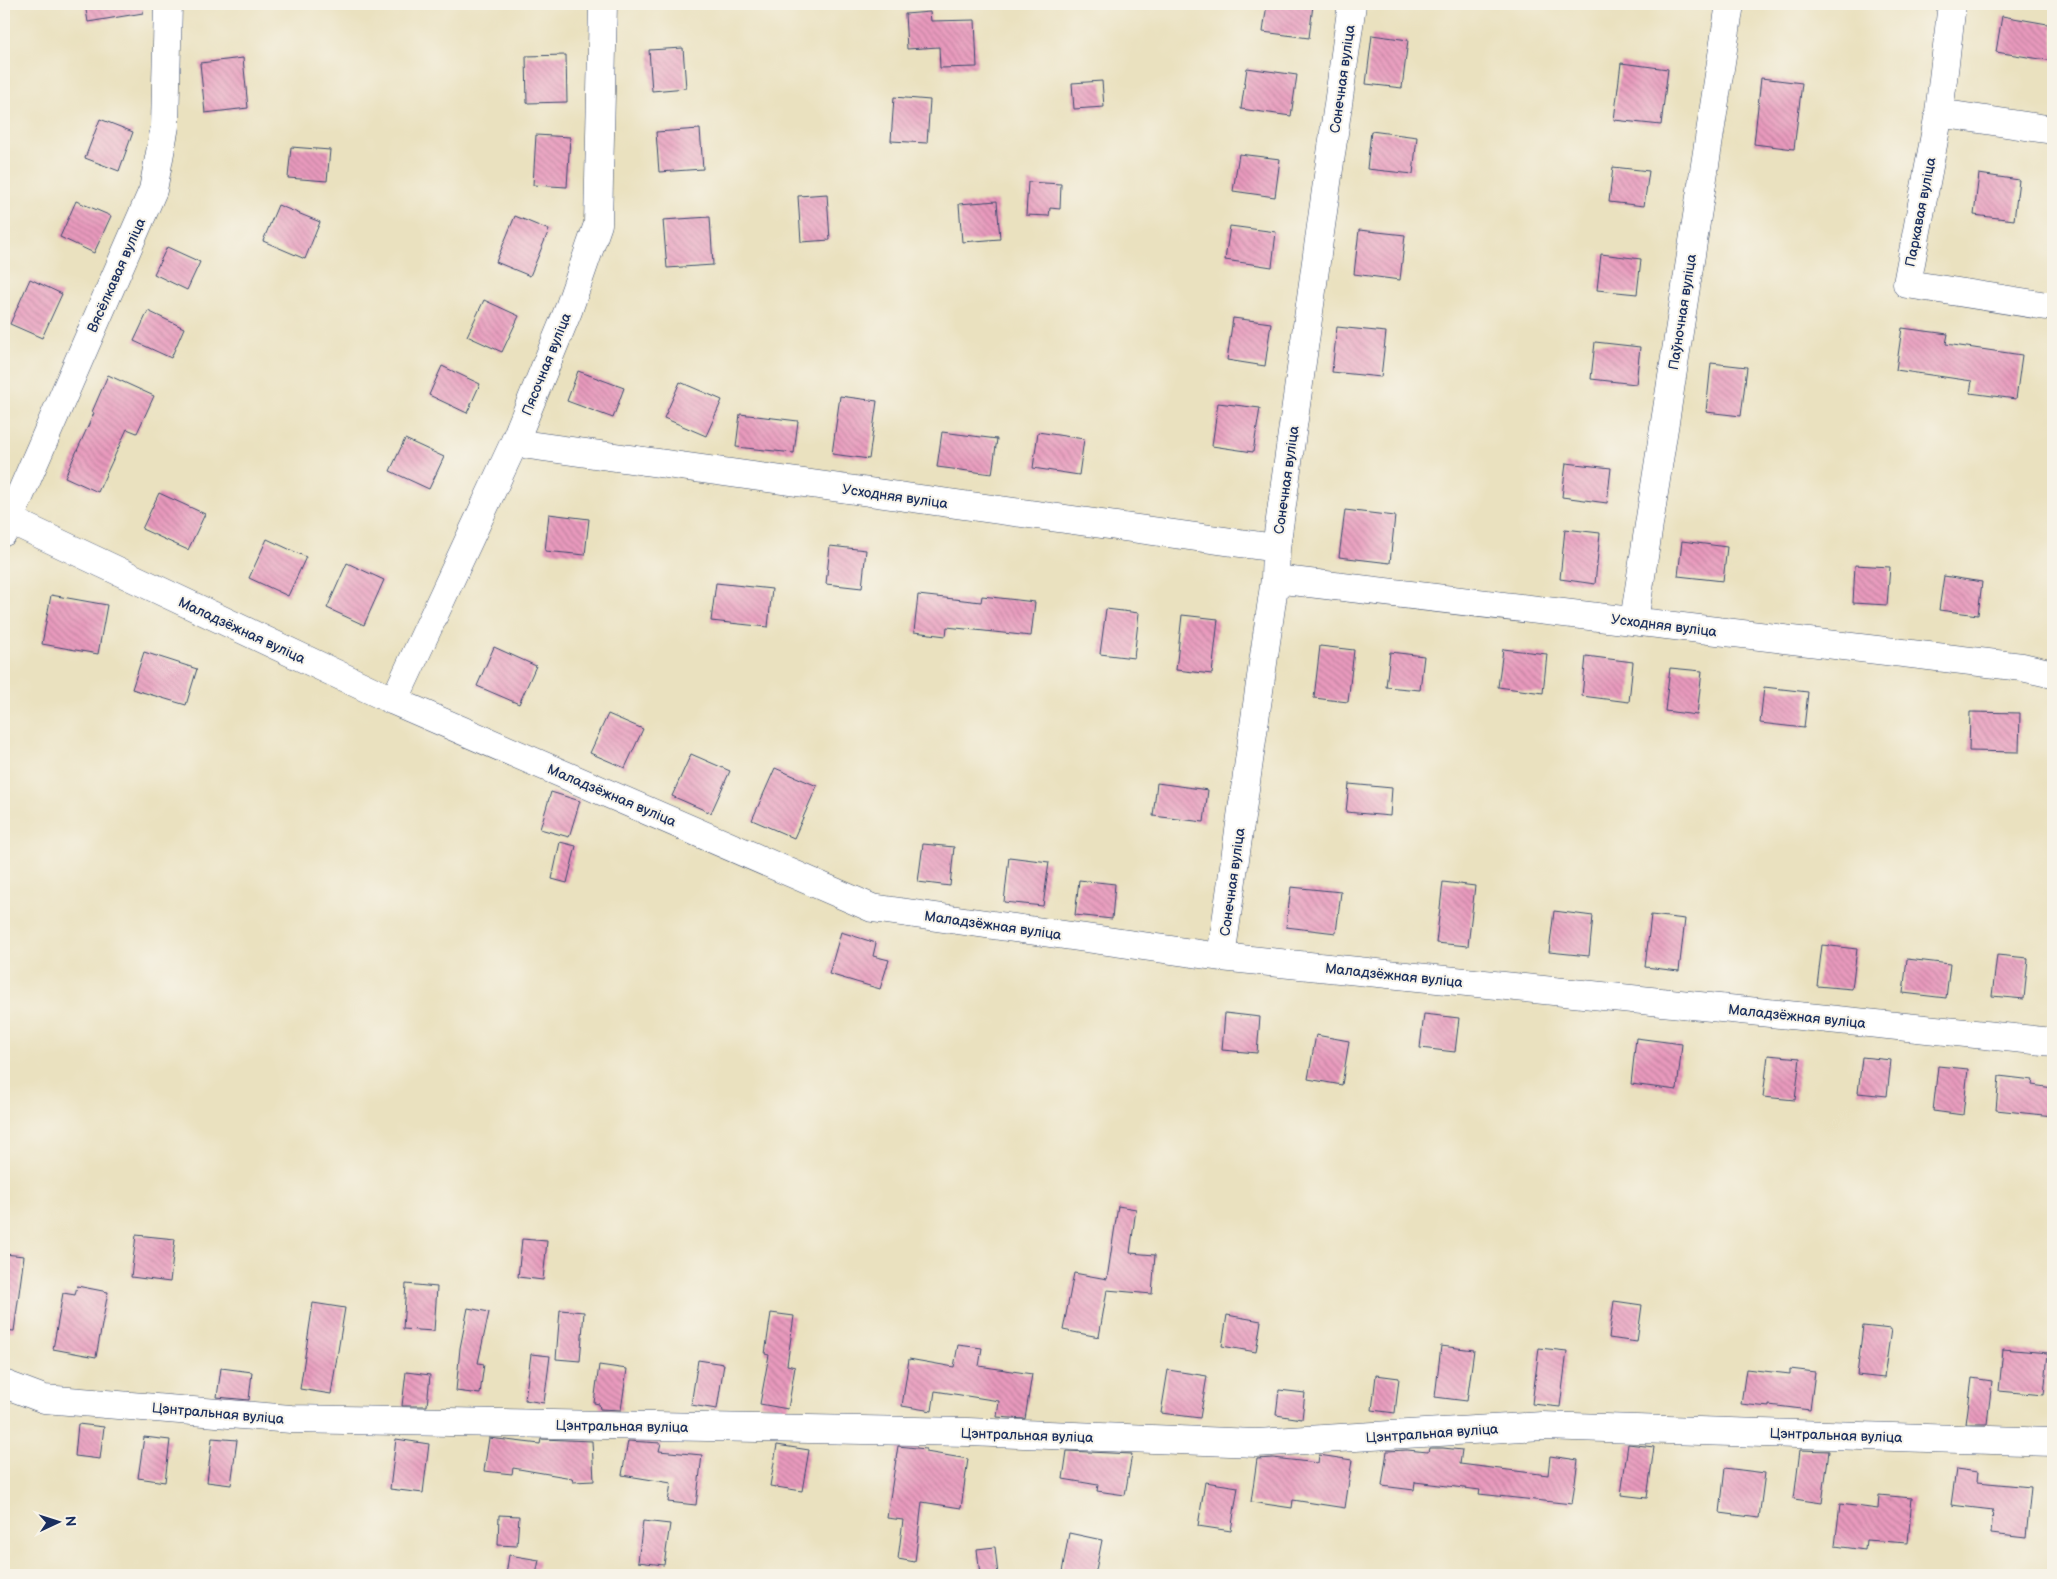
<svg xmlns="http://www.w3.org/2000/svg" width="2057" height="1579" viewBox="0 0 2057 1579" font-family="'Balsamiq Sans',sans-serif">
<defs>
<pattern id="building-back-hatch" width="6" height="6" patternUnits="userSpaceOnUse" patternTransform="scale(1.25)"><rect width="6" height="6" fill="#e99abd"/><path d="M-1 5l2 2M0 0l6 6M5-1l2 2" fill="none" stroke="#bc7e9d"/></pattern>
</defs>
<rect width="100%" height="100%" fill="#f7f3e8"/>
<filter id="ink" filterUnits="userSpaceOnUse"><feTurbulence type="fractalNoise" baseFrequency=".02" numOctaves="2"/><feDisplacementMap in="SourceGraphic" scale="10" xChannelSelector="R" yChannelSelector="G"/><feConvolveMatrix kernelMatrix="1 2 1 2 8 2 1 2 1" color-interpolation-filters="sRGB"/></filter>
<filter id="wash" filterUnits="userSpaceOnUse"><feTurbulence type="fractalNoise" baseFrequency=".0096" numOctaves="4" result="noise"/><feDisplacementMap in="SourceGraphic" scale="20" xChannelSelector="R" yChannelSelector="G"/><feGaussianBlur stdDeviation="1.12" result="paint"/><feColorMatrix in="noise" values="0 0 0 0 0 0 0 0 0 0 0 0 0 0 0 0 0 1.4 0 .05"/><feComposite in="paint" operator="in"/></filter>
<g filter="url(#wash)">
<rect width="100%" height="100%" fill="#eae1bf"/>
<g id="blocks">
<path fill="url(#building-back-hatch)" d="M85 4H142L143 13 88 22Z
M1267 4 1313 5 1309 38 1263 32Z
M930 12 931 21 975 20 977 67 940 68 939 47 907 49 905 14Z
M2002 16 2053 25V61L1996 52Z
M1372 35 1408 40 1402 88 1366 84Z
M683 48 686 88 652 91 649 50Z
M566 55 567 102 527 103 526 56Z
M243 58 248 108 205 113 200 63Z
M1621 63 1668 69 1661 125 1614 120Z
M1247 68 1297 75 1291 116 1241 109Z
M1761 78 1802 83 1794 149 1754 144Z
M1102 81 1104 107 1074 109 1072 83Z
M894 97 930 100 927 143 891 141Z
M100 119 133 132 119 171 85 158Z
M700 129 703 169 659 172 656 132Z
M1371 131 1417 137 1413 174 1367 169Z
M536 135 570 137 567 187 533 185Z
M291 147 330 150 327 181 288 178Z
M1239 154 1280 159 1275 197 1233 191Z
M1613 167 1649 171 1644 206 1609 202Z
M1979 174 2019 180 2014 220 1974 215Z
M1028 182 1061 184 1060 209 1050 208 1049 216 1026 215Z
M827 194 830 240 801 242 798 196Z
M76 201 111 216 94 253 60 237Z
M997 201 1000 239 962 242 959 204Z
M278 205 320 222 305 259 263 241Z
M515 216 549 230 530 276 496 262Z
M710 217 713 265 667 268 663 220Z
M1230 226 1276 232 1272 267 1225 260Z
M1359 230 1405 235 1400 280 1354 274Z
M167 247 200 262 187 290 154 274Z
M1601 254 1641 259 1637 294 1597 290Z
M30 279 62 294 42 338 10 324Z
M484 300 519 316 502 352 467 336Z
M148 311 184 328 171 358 134 341Z
M1233 318 1271 323 1265 366 1227 360Z
M1337 327 1386 332 1381 377 1332 372Z
M1902 328 1948 334 1946 344 2022 355 2016 399 1970 393 1972 381 1896 370Z
M1595 342 1640 347 1636 384 1591 379Z
M1711 363 1747 367 1741 416 1706 412Z
M442 366 480 384 467 413 429 395Z
M578 371 624 388 613 418 567 401Z
M108 375 154 396 137 433 127 429 98 492 65 477 94 413 92 412Z
M680 382 722 400 706 436 664 418Z
M840 396 877 401 869 459 832 454Z
M1218 403 1260 408 1253 452 1212 446Z
M740 414 798 421 794 453 736 447Z
M942 432 997 439 992 474 937 467Z
M1038 432 1084 439 1079 475 1033 468Z
M405 439 444 457 429 489 390 471Z
M1566 463 1611 468 1607 503 1562 497Z
M159 493 205 514 188 550 142 529Z
M1345 510 1395 516 1390 563 1339 557Z
M549 514 589 519 585 555 545 551Z
M1565 529 1600 533 1595 584 1560 579Z
M267 539 306 557 288 596 249 578Z
M1682 541 1727 547 1723 581 1678 576Z
M830 546 866 550 862 588 826 584Z
M347 563 384 580 364 625 327 608Z
M1855 565 1890 567 1887 605 1853 603Z
M1944 576 1982 582 1978 615 1939 610Z
M716 583 772 589 768 627 711 621Z
M51 595 107 605 98 654 42 644Z
M918 595 981 602 982 596 1035 602 1031 636 947 627 946 636 914 632Z
M1106 609 1139 613 1134 658 1100 654Z
M1182 615 1218 619 1212 674 1176 670Z
M1320 646 1354 650 1348 702 1314 698Z
M494 647 536 666 519 704 477 686Z
M1503 649 1547 654 1543 693 1498 687Z
M144 652 197 669 186 705 132 689Z
M1390 652 1424 656 1420 690 1386 687Z
M1586 656 1633 662 1629 702 1582 696Z
M1670 668 1702 671 1697 715 1665 711Z
M1764 687 1808 692 1804 728 1760 723Z
M1970 712 2020 713 2019 752 1969 751Z
M608 714 643 729 625 768 590 753Z
M691 754 730 771 711 813 672 796Z
M775 768 817 786 794 838 752 820Z
M1157 783 1208 790 1204 822 1153 816Z
M1349 784 1392 788 1390 816 1346 812Z
M551 792 580 801 569 837 540 829Z
M560 842 576 846 567 883 552 879Z
M923 844 954 847 950 886 918 882Z
M1009 857 1049 862 1043 906 1004 902Z
M1079 880 1115 884 1112 919 1075 915Z
M1443 882 1475 886 1468 946 1436 943Z
M1291 887 1341 892 1336 933 1286 927Z
M1554 911 1593 916 1589 956 1549 952Z
M1651 915 1685 919 1679 971 1645 967Z
M841 932 876 943 873 956 889 960 880 989 829 974Z
M1822 945 1857 949 1852 989 1817 986Z
M1997 955 2028 958 2024 999 1992 996Z
M1907 959 1950 964 1946 998 1903 993Z
M1225 1013 1260 1017 1257 1053 1222 1050Z
M1424 1014 1459 1018 1455 1052 1420 1048Z
M1316 1035 1349 1041 1342 1085 1308 1079Z
M1636 1038 1682 1044 1677 1090 1631 1084Z
M1768 1055 1800 1058 1795 1100 1763 1097Z
M1862 1057 1891 1060 1887 1096 1858 1093Z
M1938 1066 1968 1069 1963 1115 1933 1111Z
M1999 1076 2033 1080 2032 1085 2053 1088V1116L1996 1110Z
M1118 1206 1136 1209 1130 1253 1155 1255 1152 1294 1107 1290 1099 1337 1063 1330 1074 1273 1107 1279Z
M136 1235 175 1239 170 1282 131 1277Z
M522 1239 547 1241 543 1280 518 1277Z
M4 1254 24 1256 14 1331 4 1330Z
M406 1284 437 1287 434 1331 403 1329Z
M77 1286 108 1292 96 1357 53 1349 63 1293 75 1295Z
M1614 1301 1642 1305 1637 1342 1609 1338Z
M313 1303 345 1308 331 1394 300 1389Z
M468 1308 489 1312 478 1363 484 1364 480 1394 456 1391 460 1348Z
M560 1310 584 1312 580 1361 556 1359Z
M771 1313 794 1316 787 1365 795 1367 788 1409 760 1404 769 1355 765 1354Z
M1227 1315 1261 1321 1256 1352 1222 1346Z
M1863 1326 1891 1329 1884 1378 1857 1375Z
M958 1345 982 1348 979 1366 1032 1374 1025 1419 997 1417 999 1401 935 1391 932 1411 902 1406 909 1359 954 1367Z
M1441 1346 1474 1350 1467 1401 1435 1397Z
M1539 1348 1567 1351 1560 1407 1532 1404Z
M2003 1349 2048 1353 2044 1395 1999 1391Z
M531 1354 550 1356 544 1403 525 1400Z
M698 1360 724 1364 717 1409 691 1405Z
M599 1365 627 1369 621 1410 600 1409 599 1404 594 1403Z
M221 1368 252 1372 249 1400 217 1397Z
M1746 1369 1790 1374V1369L1815 1372 1810 1410 1769 1405V1407L1741 1404Z
M1168 1370 1207 1376 1200 1418 1161 1413Z
M406 1372 430 1375 427 1406H402Z
M1376 1375 1399 1378 1395 1413 1372 1410Z
M1972 1378 1992 1381 1987 1424H1966Z
M1279 1390 1305 1393 1302 1419 1276 1415Z
M78 1424 104 1427 100 1459 75 1456Z
M144 1437 170 1440 165 1482 138 1478Z
M212 1438 237 1440 231 1485 207 1482Z
M489 1438 540 1444 541 1439 592 1441 594 1481 573 1482 572 1478 513 1468 512 1474 484 1471Z
M396 1439 429 1444 423 1493 390 1489Z
M628 1441 661 1443 659 1451 702 1455 696 1505 668 1502 671 1483 622 1475Z
M1628 1444 1654 1447 1647 1498 1621 1495Z
M777 1445 809 1450 802 1491 770 1486Z
M898 1446 926 1449V1452L968 1459 961 1508 922 1502 915 1562 898 1559 903 1520 887 1518Z
M1429 1448H1443L1462 1450 1460 1464 1548 1475 1550 1456 1578 1460 1572 1504 1479 1494 1480 1490 1415 1482 1414 1490 1382 1486 1387 1451 1407 1450 1428 1452Z
M1800 1450 1829 1451 1822 1503 1794 1499Z
M1067 1451 1132 1454 1125 1495 1097 1491 1098 1485 1063 1479Z
M1319 1455 1352 1460 1345 1508 1293 1500 1292 1508 1251 1502 1257 1459 1273 1458 1318 1463Z
M1725 1468 1765 1473 1759 1518 1720 1513Z
M1956 1469 1978 1472 1977 1482 2031 1487 2026 1538 1991 1534 1993 1510 1951 1505Z
M1205 1482 1238 1487 1231 1531 1198 1526Z
M1879 1495 1912 1498 1908 1543 1866 1540 1865 1550 1835 1546 1840 1504 1878 1509Z
M499 1515 519 1516 517 1546 498 1545Z
M643 1521 670 1524 664 1565 638 1562Z
M1069 1533 1102 1540 1095 1575H1081L1062 1572Z
M995 1547 998 1575H980L977 1549Z
M509 1555 539 1560 536 1575H506Z"/>
</g>
</g>
<g filter="url(#ink)">
<use href="#blocks" fill-opacity="0" stroke="#3a4a6d" stroke-width="1"/>
<g fill="none" stroke-linecap="round" stroke-linejoin="round">
<g stroke="#3a4a6d" stroke-width="29">
<path id="minor" d="M1952 4 1939 113 1907 284 2053 307
M1939 113 2053 130
M514 443 1276 548
M10 520 394 701 872 908 1221 957 2053 1042
M4 532 153 190 165 126 168 4
M1275 579 2022 667 2053 674
M1634 621 1730 4
M394 701 514 443 568 311 598 224 603 4
M1221 957 1275 579 1276 548 1352 4
M4 1384 44 1399 291 1419 968 1432 1256 1443 1542 1426 2053 1442"/>
</g>
<use href="#minor" stroke="#fff" stroke-width="28"/>
</g>
</g>
<g text-anchor="middle" stroke-width="4" stroke-linejoin="round" paint-order="stroke">
<g font-size="14" fill="#1b2f5e" stroke="#f7f3e8">
<text transform="translate(1342 79) rotate(-82)" y="5">Сонечная вуліца</text>
<text transform="translate(1920 212) rotate(-79)" y="5">Паркавая вуліца</text>
<text transform="translate(116 275) rotate(-66)" y="5">Вясёлкавая вуліца</text>
<text transform="translate(1682 312) rotate(-81)" y="5">Паўночная вуліца</text>
<text transform="translate(546 364) rotate(-68)" y="5">Пясочная вуліца</text>
<text transform="translate(1286 480) rotate(-82)" y="5">Сонечная вуліца</text>
<text transform="translate(895 496) rotate(8)" y="5">Усходняя вуліца</text>
<text transform="translate(1664 625) rotate(7)" y="5">Усходняя вуліца</text>
<text transform="translate(242 630) rotate(25)" y="5">Маладзёжная вуліца</text>
<text transform="translate(612 795) rotate(23)" y="5">Маладзёжная вуліца</text>
<text transform="translate(1232 882) rotate(-82)" y="5">Сонечная вуліца</text>
<text transform="translate(993 925) rotate(8)" y="5">Маладзёжная вуліца</text>
<text transform="translate(1394 975) rotate(6)" y="5">Маладзёжная вуліца</text>
<text transform="translate(1797 1016) rotate(6)" y="5">Маладзёжная вуліца</text>
<text transform="translate(218 1413) rotate(5)" y="5">Цэнтральная вуліца</text>
<text transform="translate(622 1426) rotate(1)" y="5">Цэнтральная вуліца</text>
<text transform="translate(1432 1433) rotate(-4)" y="5">Цэнтральная вуліца</text>
<text transform="translate(1027 1435) rotate(2)" y="5">Цэнтральная вуліца</text>
<text transform="translate(1836 1435) rotate(2)" y="5">Цэнтральная вуліца</text>
</g>
</g>
<rect width="2057" height="1579" fill="none" stroke="#f7f3e8" stroke-width="20"/>
<g transform="translate(58 1522) rotate(86)" stroke="#f7f3e8" stroke-width="4" paint-order="stroke">
<path d="M0-4L9 19L0 12L-9 19Z" fill="#1b2f5e"/>
<text y="-8" font-size="14" font-weight="bold" text-anchor="middle" fill="#1b2f5e">N</text>
</g>
</svg>
